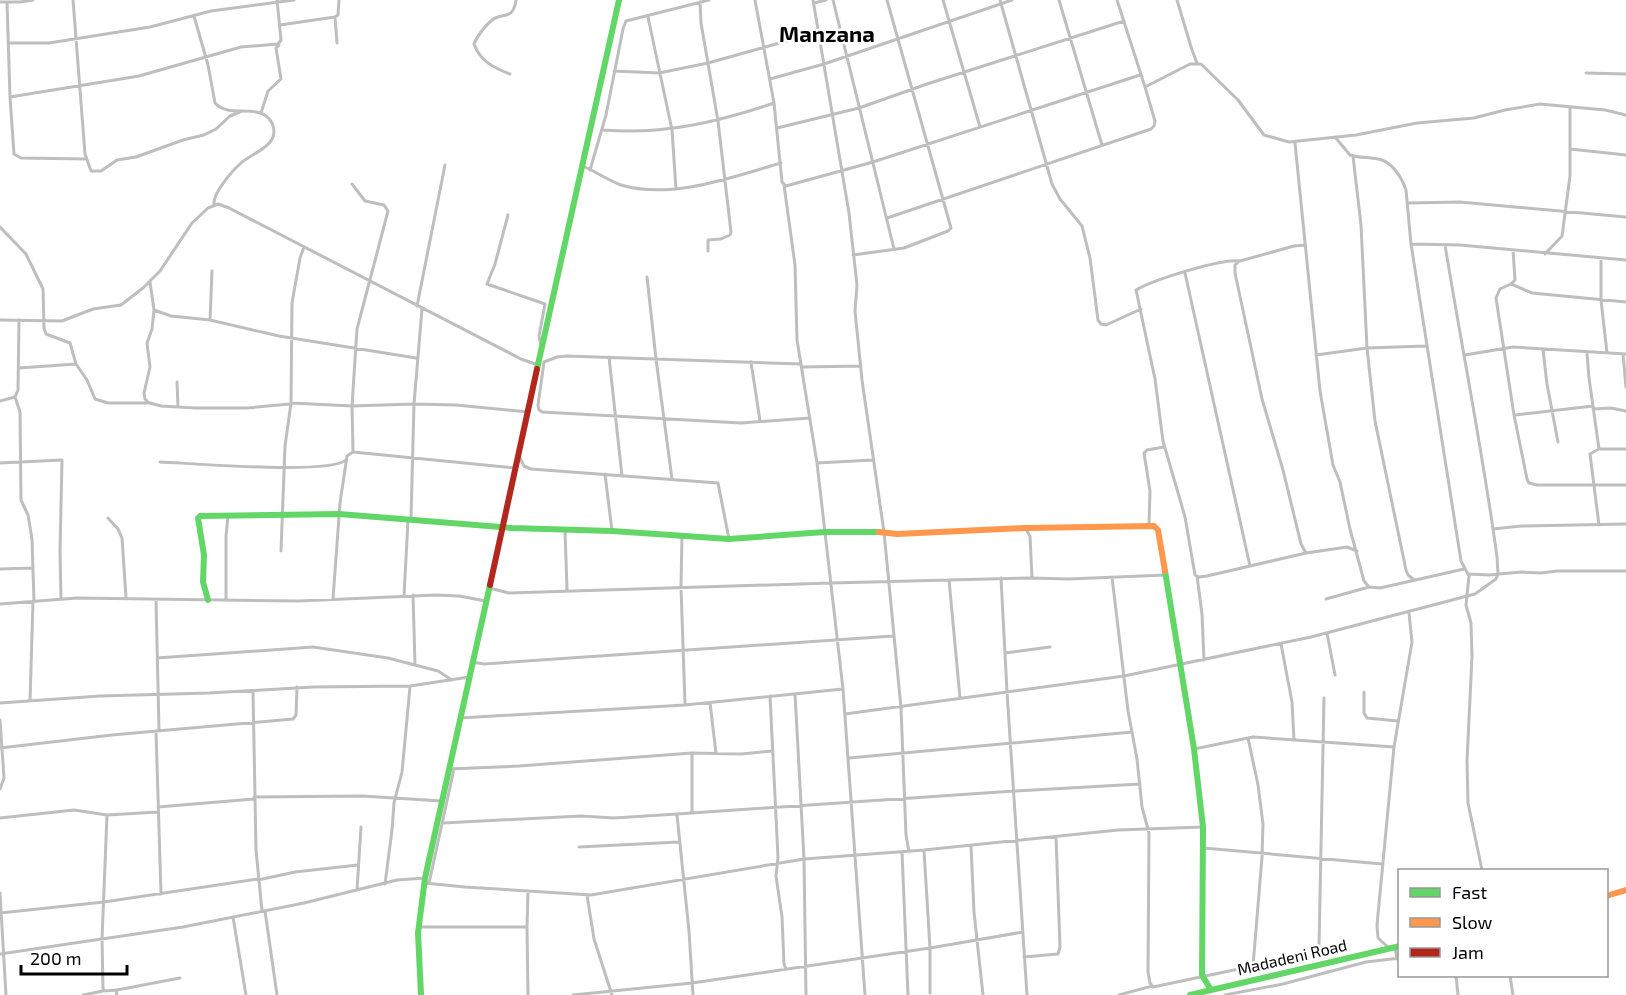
<svg xmlns="http://www.w3.org/2000/svg" width="1626" height="995" viewBox="0 0 1626 995" font-family="'Exo 2',sans-serif">
<rect width="100%" height="100%" fill="#fff"/>
<g fill="none" stroke-linecap="round" stroke-linejoin="round">
<path stroke="#bebebe" stroke-width="3" d="M73 0 85 154 91 171H101L117 160 136 157 183 140 204 135 216 129 230 116 242 111
M755 0 774 103 782 182 786 186 873 162 1140 75
M813 0 849 213 857 285 855 311 862 380 884 532 901 708 906 835 909 852
M833 0 894 249
M943 0 980 127
M1000 0 1052 184 1060 199 1082 226 1090 258 1098 320 1101 324 1106 325 1141 309
M1059 0 1102 145
M1117 0 1145 87 1190 64H1201L1238 100 1264 135 1289 142 1356 135 1417 123 1474 118 1505 110 1540 104 1605 110 1626 115
M1177 0 1192 50 1197 63
M0 2H20L33 0
M7 2 10 97 14 154 21 158 86 159
M700 2 701 23 718 121 731 232 730 235 721 239 708 240V251
M814 3 826 0
M194 16 208 65 215 103C230 120 261 101 272 123 282 145 252 153 241 163 232 171 213 193 214 204
M335 17 337 43
M648 17 672 130 676 189
M280 25 335 17 338 15 339 0
M8 43H49L150 27 211 11 294 0
M614 71 659 73 708 63 819 32
M1586 73 1626 74
M510 74C494 68 480 61 474 44 477 36 485 26 492 20 503 12 513 21 516 0
M770 79 824 64 1012 0
M10 97 139 76 241 47 278 44 281 40 277 0
M261 113 268 91 281 79 276 48 279 45
M777 128 859 108 927 84 1124 21
M603 130C663 135 718 122 774 103
M1335 137 1350 155C1359 158 1368 157 1378 159 1392 161 1402 178 1406 190L1411 244 1461 561 1469 576 1466 605 1471 623 1472 656 1467 761 1468 803 1482 870
M1295 143 1320 391 1333 465 1340 482 1350 529 1364 581 1369 587 1380 588 1464 569
M1570 149 1626 155
M1353 156 1361 225 1367 348 1375 421 1406 570 1408 575 1413 579
M583 166C596 172 608 180 621 185 672 200 732 177 781 163
M590 170 606 115 623 29 626 21 709 0
M784 185 795 265 797 340 817 463 843 689 865 995
M1408 203 1460 202 1626 217
M508 215 495 264 487 284 545 304 539 336 542 350
M887 218 1151 129 1154 126 1155 121 1145 87
M0 227 26 254 43 289 44 328 46 334 70 343 76 364 87 380 95 399 108 403H150L161 406 195 408H247L290 404
M1411 244 1460 245 1626 260
M1305 245 1294 246 1240 261C1222 258 1153 280 1136 290L1155 379 1163 441 1185 517 1195 575 1199 577 1207 576 1306 553 1347 547 1357 551
M1513 250 1515 280 1511 284 1500 289 1496 298 1514 415 1527 479 1529 483 1537 485H1626
M1545 254 1562 236 1570 176V107
M853 255 904 248 948 231 951 228 887 0
M1601 258V300L1607 353
M1238 262 1235 265V273L1262 399 1283 470 1301 544 1306 553
M1185 273 1250 566
M647 277 656 359 672 479
M1511 284 1532 293 1626 302
M417 306 445 165
M154 310 171 316 210 320 279 336 416 358
M0 320 62 321 93 309 121 305 143 288 160 271 192 223 208 208 218 204 229 208 521 359 538 365
M19 320 18 390 15 397 20 412 21 500 28 515 32 539 34 601
M210 320 212 271
M1543 350 1547 384 1558 442
M1587 353 1589 378 1599 449
M1623 354 1626 387
M1316 355 1367 348 1426 346
M1465 355 1513 347 1626 354
M609 357 622 476
M544 362 538 405 539 410 542 412 741 423 810 418
M544 362 557 357 567 356 801 364
M751 362 760 421
M803 367 861 366
M19 368 76 364
M177 382 178 407
M0 401 15 397
M148 402 145 399 144 393 150 367 147 343 152 329 154 310 150 282
M291 403 352 406 414 404 456 405 529 412
M1593 409 1611 408 1626 411
M1515 415 1593 406
M353 452 516 468
M519 456 524 466 531 469 718 483 729 539
M160 462C189 463 329 475 346 460
M0 463 62 460 60 552 61 599
M817 463 873 460
M605 474 612 531
M108 518 118 529 122 538 126 597
M411 518 414 404 422 309
M1149 525 1150 491 1144 453 1147 450 1164 447
M1599 525 1590 454 1599 449H1626
M1025 528 1030 536 1032 578
M1493 529 1521 526 1626 524
M565 530 567 590
M682 535 681 587 685 704
M281 551 285 446 291 403 292 303 300 258 304 247
M0 569 32 568
M1468 574 1489 575 1521 572 1541 573 1557 571H1626
M1197 576 1202 614 1204 660
M1112 577 1128 711 1137 759 1142 807 1149 833 1148 972 1150 983 1153 987 1253 966 1262 857 1263 824 1258 785 1248 738
M1001 578 1007 692 1027 995
M949 580 960 698
M489 588 509 593 831 583 1030 578 1069 579 1165 575
M413 595 415 665
M404 596 408 520
M333 599 340 503 347 456 353 452 352 406 357 329 388 211 384 205 365 201 352 184
M1326 599 1369 587
M156 600 159 730
M226 600V536L228 516
M0 604 77 598 299 601 436 595 459 596 486 601
M1327 633 1335 675
M1281 644 1292 702 1294 740
M1005 653 1050 647
M157 658 313 647 388 658 438 671 452 680
M472 662 484 664 893 636
M253 691 256 850 262 911
M1364 692V713L1367 718 1398 721
M795 694 804 859 806 995
M770 696 778 857 776 876 782 917 784 964 786 969
M30 701 33 601
M0 703 100 696 209 693 313 687 410 686 469 677
M710 703 716 753
M845 714 1124 676 1311 637 1475 594 1496 579 1498 574 1497 557C1483 453 1462 349 1445 245
M460 718 685 705 843 689
M0 720 4 778 0 789
M156 731 161 894
M0 748 112 735 293 719 296 715 297 687
M1194 749 1253 737 1394 747
M849 758 1132 732
M448 769 519 766 692 753 742 754 772 751
M254 797 362 796 442 801
M158 807 254 799
M692 813V753
M107 815 102 939 103 989 105 991 116 990 117 995
M677 815 689 931 693 995
M0 818 74 810 107 815 158 812
M443 823 581 816 614 818 677 814 1014 791 1140 784
M971 846 974 912 983 995
M579 847 679 842
M1204 848 1382 864
M924 851 930 948V993
M902 852 908 995
M258 880 295 872 358 865
M424 883 465 887 591 895 804 859 924 850 1118 830 1203 827
M429 883 454 769
M385 884 392 830 394 803 402 772 410 687
M357 890 361 827
M528 891 527 927 528 995
M0 893 6 995
M587 895 594 939 612 995
M265 911 277 995
M0 913 104 902 258 879
M233 917 246 995
M419 927H527
M1319 947 1324 698
M1395 947 1397 959
M1389 948 1378 938 1377 925 1394 747 1412 642 1409 613
M0 954 183 927 304 903 397 880 425 878
M1024 957 1058 954 1060 947 1056 837
M1456 976 1458 995
M1510 976 1513 995
M117 990 180 978
M83 995 103 991
M573 995 692 983 930 948 1023 932
M1119 995 1152 986
M1225 995 1283 984 1366 962 1400 958"/>
<path stroke="#63d668" stroke-width="6" d="M537 369 619 0
M1165 571 1194 749 1203 827 1202 975 1211 990
M208 600 203 582 204 555 198 518 200 516 339 514 512 528 612 531 729 539 825 532H879
M421 995 418 933 425 878 490 585
M1190 995 1400 946"/>
<path stroke="#ff974d" stroke-width="6" d="M879 532 897 534 1025 528 1154 526 1158 530 1165 571
M1606 896 1626 890"/>
<path stroke="#b3261e" stroke-width="6" d="M490 585 537 369"/>
</g>
<g text-anchor="middle" stroke-width="5" stroke-linejoin="round" paint-order="stroke">
<g font-size="16" fill="#000" stroke="#fff">
<text transform="translate(1292 957) rotate(-13)" y="6">Madadeni Road</text>
</g>
<g font-size="22" font-weight="bold" fill="#000" stroke="#fff">
<text x="827" y="42">Manzana</text>
</g>
</g>
<rect x="1398" y="869" width="210" height="108" fill="#ffffff" stroke="#999999" stroke-width="1.5"/>
<rect x="1410" y="888" width="30" height="9" fill="#63d668" stroke="#999999" stroke-width="1.5"/>
<text x="1452" y="899" font-size="18" fill="#000000">Fast</text>
<rect x="1410" y="918" width="30" height="9" fill="#ff974d" stroke="#999999" stroke-width="1.5"/>
<text x="1452" y="929" font-size="18" fill="#000000">Slow</text>
<rect x="1410" y="948" width="30" height="9" fill="#b3261e" stroke="#999999" stroke-width="1.5"/>
<text x="1452" y="959" font-size="18" fill="#000000">Jam</text>
<path d="M21 965v9h106v-9" fill="none" stroke="#000000" stroke-width="3"/>
<text x="30" y="965" font-size="18" fill="#000000" stroke="#ffffff" stroke-width="4.5" paint-order="stroke">200 m</text>
</svg>
